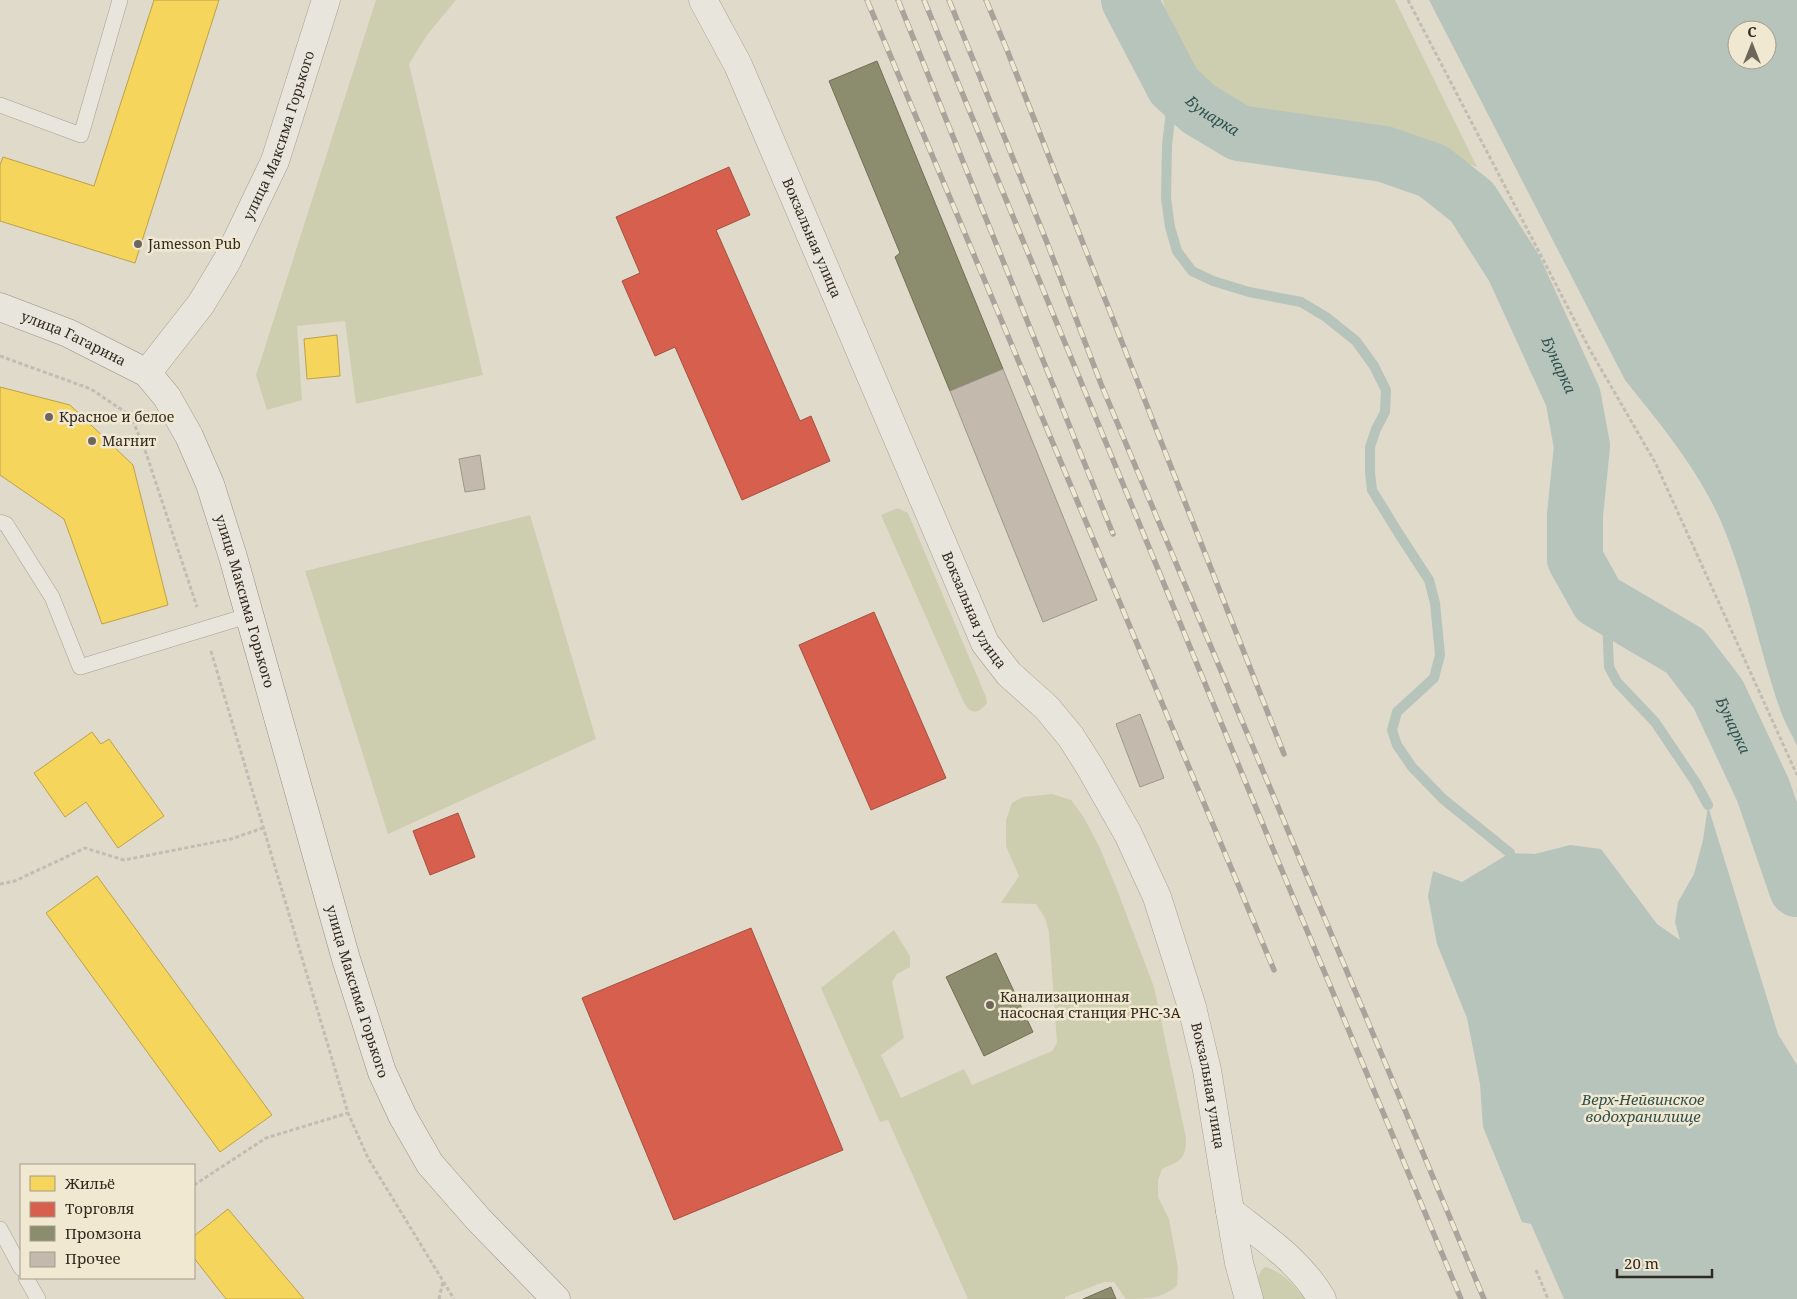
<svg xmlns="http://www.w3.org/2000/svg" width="1797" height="1299" viewBox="0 0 1797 1299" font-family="'Noto Serif',serif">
<rect width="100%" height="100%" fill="#e0dacb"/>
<path fill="#cdceaf" d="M376 0H456L427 35 409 64 483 375 356 404 345 321 297 326 302 400 267 410 256 375Z
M1163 0H1395L1477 167 1419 145 1348 127 1287 124 1225 102 1210 89 1186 56 1168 25Z
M898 508 908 513 986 697 987 703C978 715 971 714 964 703L881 515Z
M530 515 596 739 388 834 305 571Z
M1052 794 1071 800 1083 816 1099 846 1116 887 1154 987 1186 1138C1186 1160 1180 1161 1162 1169L1158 1180V1197L1169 1219 1178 1268 1177 1286C1161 1299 1146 1299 1126 1299L1114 1282H1104L1065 1297V1299H968L888 1120 880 1122 821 988 894 930 910 956V967L897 974 892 982 904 1038 881 1055 901 1098 964 1069 972 1085 1052 1051 1057 1043 1049 932 1045 918 1036 904 1001 903 1019 876 1006 846V820L1012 803 1023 797Z
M1265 1267C1282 1271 1294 1285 1305 1299H1262C1259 1288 1254 1275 1265 1267Z"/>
<path fill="#b6c4bc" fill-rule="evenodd" d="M1429 0H1797V746C1792 735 1785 723 1781 712 1759 650 1748 585 1722 524 1699 470 1661 425 1625 380ZM1737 30H1767V60H1737Z
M1708 806 1778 1034 1797 1065V1299H1564L1531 1224 1522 1222 1483 1127 1480 1084 1467 1018 1437 944 1428 896 1433 871 1462 882 1510 853 1535 854 1570 845 1601 849 1657 924 1680 940 1675 922 1678 902 1694 874 1703 840Z"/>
<path fill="#f6d55c" stroke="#bba149" d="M154 0H219L135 263 0 221V165L3 157 94 186Z
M337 335 340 376 307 379 304 339Z
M0 387 70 405 133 465 168 605 102 624 64 519 0 475Z
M92 732 101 744 109 739 164 816 118 848 86 802 65 817 34 773Z
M97 876 272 1115 220 1152 46 913Z
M228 1209 304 1299H226L194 1258V1236Z"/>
<path fill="#d6604d" stroke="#a54f3f" d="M729 167 750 215 716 230 800 421 811 416 830 461 742 500 675 347 655 356 622 281 640 273 616 217Z
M874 612 946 778 871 810 799 645Z
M458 813 475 857 430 875 413 831Z
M751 928 843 1150 674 1220 582 998Z"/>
<path fill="#8c8c6e" stroke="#716e56" d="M877 61 1003 369 950 391 895 257 900 253 829 81Z
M996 953 1033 1032 984 1056 946 977Z
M1111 1287 1116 1299H1083Z"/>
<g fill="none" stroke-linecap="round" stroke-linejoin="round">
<path stroke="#b6c4bc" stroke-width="10" d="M1174 86 1167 145 1166 198 1170 227 1177 251 1192 271 1213 281 1249 292 1301 302 1326 317 1356 341 1374 366 1386 390 1385 412 1376 429 1370 447V472L1372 490 1399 534 1429 580 1435 603 1440 655 1434 678 1397 712 1392 730 1397 745 1412 767 1443 799 1510 853
M1598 600 1607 619 1609 667 1617 682 1655 722 1696 783 1708 805"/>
<path stroke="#b6c4bc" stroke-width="56" id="s1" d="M1129 0 1174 86 1199 109 1239 133 1384 154 1433 171 1472 202 1514 268 1573 397 1582 446 1575 515V559L1598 600 1685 651 1718 694 1763 790 1797 889"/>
</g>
<path fill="#c3b9ac" stroke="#9f968b" d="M1003 369 1097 600 1043 622 950 391Z
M480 455 485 489 465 492 459 459Z
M1140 714 1164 778 1140 787 1116 724Z"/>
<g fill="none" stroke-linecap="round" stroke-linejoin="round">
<g stroke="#a59f95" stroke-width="16">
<path id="lane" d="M0 105 81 135 120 0
M0 522 6 524 52 597 80 667 250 615
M0 1229 21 1268
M26 1278 38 1299"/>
</g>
<g stroke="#a59f95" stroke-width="29">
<g id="street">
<path id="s2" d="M703 0 738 65 985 643 1009 674 1047 708 1071 737 1090 767 1128 834 1157 897 1192 1007 1207 1070 1230 1211 1239 1263 1249 1299"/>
<path id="s3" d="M147 373 201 304 227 261 275 161 326 0"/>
<path d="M1230 1211C1264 1238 1299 1260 1322 1299"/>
</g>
</g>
<g stroke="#958f84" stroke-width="29">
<g id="secondary">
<path id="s4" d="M0 307 68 333 147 373 167 397 189 436 210 484 233 557 346 959 382 1072 403 1117 430 1164 479 1220 556 1299"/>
</g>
</g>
<path stroke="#c1bcb4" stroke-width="3" stroke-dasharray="4 2.5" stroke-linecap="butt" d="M1408 0 1590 350 1656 464 1797 775
M0 356 91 389 131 416 146 453 197 607
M211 651 348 1113 368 1158 454 1299
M0 884 15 881 85 848 124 860 231 839 263 828
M194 1185 266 1138 348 1113
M1536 1270 1548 1299
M439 1299 443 1281"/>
<use href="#lane" stroke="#e8e5dc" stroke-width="15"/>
<use href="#street" stroke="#e8e5dc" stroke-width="28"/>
<use href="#secondary" stroke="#e8e5dc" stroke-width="28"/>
<g stroke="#a8a49c" stroke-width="5.5">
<path id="rail" d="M867 0 1274 970
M898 0 1113 534
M924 0 1273 849 1461 1299
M949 0 1046 240 1101 384 1484 1299
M986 0 1007 50 1284 754"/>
</g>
<use href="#rail" stroke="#f0e8d1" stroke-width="4" stroke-dasharray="11" stroke-linecap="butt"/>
</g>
<g fill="#6f665b" stroke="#f0e8d1" stroke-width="2">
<circle cx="138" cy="244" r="5"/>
<circle cx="49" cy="417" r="5"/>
<circle cx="92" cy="441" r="5"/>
<circle cx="990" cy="1005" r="5"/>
</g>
<g text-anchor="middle" stroke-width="5" stroke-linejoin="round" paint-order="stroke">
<g font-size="14" fill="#32281e" stroke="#f0e8d1">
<text dy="5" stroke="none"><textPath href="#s3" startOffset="274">улица Максима Горького</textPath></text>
<text dy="5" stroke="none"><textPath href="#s2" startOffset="262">Вокзальная улица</textPath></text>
<text dy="5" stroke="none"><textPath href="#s4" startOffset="80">улица Гагарина</textPath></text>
<text dy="5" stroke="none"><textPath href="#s4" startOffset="412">улица Максима Горького</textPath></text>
<text dy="5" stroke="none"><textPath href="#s2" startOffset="668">Вокзальная улица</textPath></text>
<text dy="5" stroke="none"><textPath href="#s4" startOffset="818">улица Максима Горького</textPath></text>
<text dy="5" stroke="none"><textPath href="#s2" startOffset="1208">Вокзальная улица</textPath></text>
</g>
<g font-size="14" fill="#32281e" stroke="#f0e8d1" text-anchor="start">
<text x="148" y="249">Jamesson Pub</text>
<text x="59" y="422">Красное и белое</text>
<text x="102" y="446">Магнит</text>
<text x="1000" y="1002">Канализационная<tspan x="1000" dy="16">насосная станция РНС-3А</tspan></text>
</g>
<g font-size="15" font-style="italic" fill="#2f504e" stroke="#f0e8d1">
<text dy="5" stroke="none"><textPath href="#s1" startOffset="146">Бунарка</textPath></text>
<text dy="5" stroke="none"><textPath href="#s1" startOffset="611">Бунарка</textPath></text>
<text dy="5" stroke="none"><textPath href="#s1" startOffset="1046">Бунарка</textPath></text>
<text x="1643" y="1105">Верх-Нейвинское<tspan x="1643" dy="17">водохранилище</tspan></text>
</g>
</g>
<rect x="20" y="1164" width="175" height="115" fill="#f0e8d1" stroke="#a49b89"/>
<rect x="30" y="1176" width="25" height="15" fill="#f6d55c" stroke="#a49b89"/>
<text x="65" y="1189" font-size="15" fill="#32281e">Жильё</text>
<rect x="30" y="1202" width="25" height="15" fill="#d6604d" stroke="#a49b89"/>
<text x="65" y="1214" font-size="15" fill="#32281e">Торговля</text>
<rect x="30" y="1226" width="25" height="15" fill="#8c8c6e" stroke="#a49b89"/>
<text x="65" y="1239" font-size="15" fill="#32281e">Промзона</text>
<rect x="30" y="1252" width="25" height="15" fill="#c3b9ac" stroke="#a49b89"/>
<text x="65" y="1264" font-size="15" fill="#32281e">Прочее</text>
<g transform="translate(1752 45)"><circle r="24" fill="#f0e8d1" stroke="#a49b89"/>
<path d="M0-4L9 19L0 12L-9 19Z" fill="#6f665b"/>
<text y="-8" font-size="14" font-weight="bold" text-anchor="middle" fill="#32281e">С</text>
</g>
<path d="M1617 1269v8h95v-8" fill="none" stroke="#32281e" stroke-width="2.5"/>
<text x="1624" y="1269" font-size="15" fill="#32281e" stroke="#f0e8d1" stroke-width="4" paint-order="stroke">20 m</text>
</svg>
